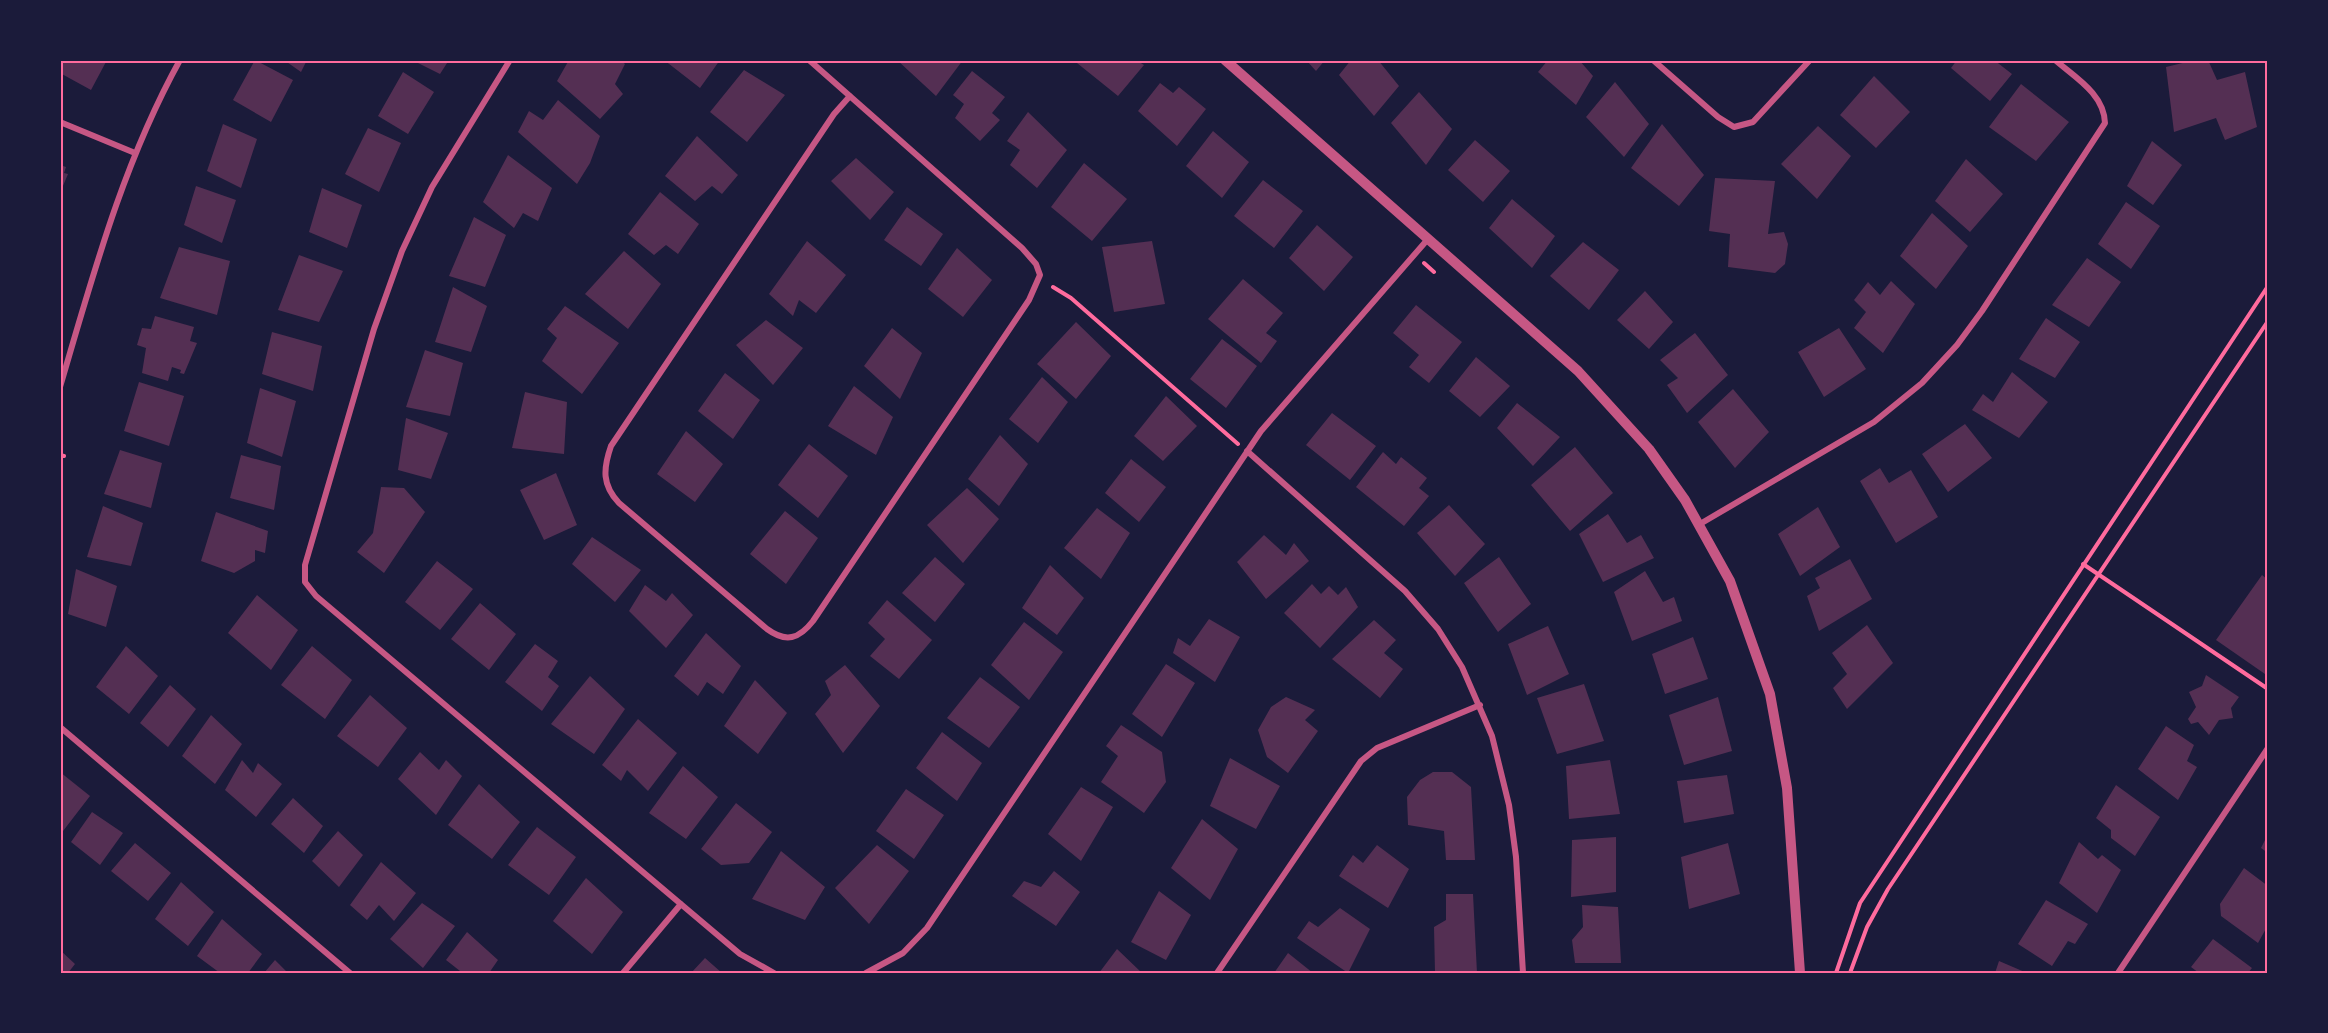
<svg xmlns="http://www.w3.org/2000/svg" width="2328" height="1033" viewBox="0 0 2328 1033" font-family="'Source Sans 3',sans-serif">
<rect width="100%" height="100%" fill="#1b1b3a"/>
<path fill="#542f53" d="M60 60H107L91 90 60 73Z
M255 60 293 80 271 122 233 100Z
M284 60H307L301 72Z
M412 60H449L440 74Z
M569 60H620L625 64 615 84 623 94 600 119 557 81Z
M664 60H720L700 88Z
M897 60H963L936 96Z
M1080 60H1136L1144 65 1118 96 1077 63Z
M1306 60H1325L1316 71Z
M1351 60H1378L1399 86 1374 116 1339 75Z
M1548 60H1579L1593 76 1576 105 1538 72Z
M1957 60H1994L2012 74 1990 101 1951 68Z
M2195 60H2208L2217 80 2245 72 2257 127 2225 140 2216 118 2174 132 2166 67Z
M744 70 785 95 747 142 710 112Z
M972 71 1005 97 992 113 1000 120 980 141 955 118 964 104 953 95Z
M403 72 434 92 408 134 378 116Z
M1874 76 1910 112 1876 148 1840 115Z
M1615 82 1649 124 1624 157 1586 117Z
M1160 83 1173 93 1179 87 1206 109 1177 146 1138 111Z
M2021 84 2069 122 2036 161 1989 127Z
M1419 92 1452 129 1426 165 1391 123Z
M558 100 600 136 590 163 577 184 518 132 529 111 543 120Z
M1028 112 1067 150 1037 188 1010 165 1020 150 1007 141Z
M223 124 257 139 241 188 207 171Z
M1662 124 1704 175 1679 206 1631 168Z
M1818 126 1851 156 1817 199 1781 164Z
M368 128 401 143 379 192 345 174Z
M1213 131 1249 162 1222 198 1186 166Z
M697 136 738 175 722 194 712 186 695 201 665 176Z
M1475 140 1510 171 1483 202 1448 170Z
M2152 141 2182 165 2153 205 2127 186Z
M508 155 552 188 538 221 523 213 514 228 483 202Z
M856 158 894 192 870 220 831 181Z
M1966 159 2003 194 1970 232 1935 201Z
M1084 163 1127 199 1092 241 1051 207Z
M60 165 66 167 64 173 68 174 60 193Z
M1715 178 1775 181 1768 234 1784 232 1788 244 1785 264 1775 273 1728 267 1730 234 1709 231Z
M1263 180 1303 211 1274 248 1234 216Z
M196 186 236 200 222 243 184 225Z
M322 188 362 205 347 248 309 232Z
M660 192 699 224 678 254 666 245 654 255 628 234Z
M1512 199 1555 236 1532 268 1489 228Z
M2126 202 2160 226 2131 269 2098 244Z
M907 207 943 234 921 266 884 240Z
M1932 213 1968 246 1936 289 1900 256Z
M474 217 506 235 485 287 449 276Z
M1317 225 1353 257 1324 291 1289 258Z
M807 241 846 275 816 313 799 300 793 316 769 294Z
M1152 241 1165 304 1114 312 1102 247Z
M1583 242 1619 270 1589 310 1550 276Z
M179 247 230 261 217 315 160 298Z
M957 248 992 280 963 317 928 289Z
M624 251 661 284 628 329 585 294Z
M299 255 343 271 319 322 278 310Z
M2087 258 2121 282 2089 327 2052 305Z
M1243 279 1283 313 1266 333 1277 341 1261 363 1208 319Z
M1891 281 1915 304 1883 353 1854 328 1866 312 1854 300 1868 282 1880 295Z
M453 287 487 306 471 352 435 342Z
M1645 291 1673 322 1649 349 1617 320Z
M1416 305 1462 342 1429 383 1409 367 1419 355 1393 333Z
M565 306 619 343 582 394 542 361 557 338 547 329Z
M155 316 194 327 190 341 197 343 184 374 180 373 181 370 172 367 168 381 142 373 146 348 137 345 142 328 151 329Z
M2046 318 2080 342 2055 378 2019 359Z
M766 320 803 348 773 385 736 345Z
M1076 322 1111 356 1076 399 1037 364Z
M892 328 922 353 900 399 864 366Z
M1839 328 1866 369 1824 397 1798 352Z
M272 332 322 346 313 391 262 374Z
M1695 333 1728 375 1687 413 1667 385 1678 378 1660 360Z
M1222 339 1257 366 1226 408 1190 379Z
M425 350 463 363 450 416 406 407Z
M1476 357 1510 386 1480 417 1449 391Z
M2012 372 2048 402 2019 438 1972 410 1983 394 1993 402Z
M725 373 760 400 733 439 698 411Z
M1042 377 1068 402 1038 443 1009 419Z
M139 382 184 396 169 446 124 431Z
M854 386 893 417 876 455 828 426Z
M260 388 296 401 282 457 247 443Z
M1733 389 1769 432 1735 468 1698 422Z
M525 392 567 402 564 454 512 448Z
M1166 396 1197 426 1163 461 1134 436Z
M1517 403 1560 437 1533 466 1497 428Z
M1332 413 1376 446 1350 480 1306 445Z
M406 418 448 433 431 479 398 470Z
M1965 424 1992 458 1948 492 1922 454Z
M686 431 723 464 695 502 657 474Z
M1000 435 1028 464 999 506 968 479Z
M809 444 848 476 818 518 778 485Z
M1575 447 1613 493 1570 531 1531 485Z
M120 450 162 463 151 508 104 494Z
M1383 452 1396 464 1401 457 1427 478 1419 488 1429 496 1404 526 1356 487Z
M241 455 281 466 274 510 230 498Z
M1131 459 1166 487 1139 522 1105 493Z
M1880 468 1889 483 1911 470 1938 517 1896 543 1860 481Z
M556 473 577 525 544 540 520 490Z
M381 487 404 488 425 512 384 573 357 552 373 533Z
M967 488 999 519 963 563 927 525Z
M1449 505 1485 544 1455 576 1417 533Z
M103 506 143 523 131 566 87 557Z
M1818 507 1840 547 1800 576 1778 534Z
M1097 508 1130 533 1101 579 1064 548Z
M785 511 818 538 786 584 750 554Z
M216 512 268 531 265 553 255 550V561L234 573 201 561Z
M1608 514 1627 543 1641 535 1654 558 1603 582 1579 534Z
M1264 535 1286 555 1294 543 1309 561 1266 599 1237 562Z
M592 537 641 570 615 602 572 564Z
M935 557 965 584 935 622 902 593Z
M1499 557 1531 604 1498 632 1464 583Z
M1850 559 1872 599 1819 631 1807 596 1820 588 1815 578Z
M437 561 473 589 440 630 405 602Z
M1050 565 1084 598 1057 635 1022 608Z
M76 569 117 586 106 627 68 614Z
M1645 571 1663 602 1674 597 1682 621 1632 641 1614 592Z
M2262 575 2268 580V669L2265 674 2216 640Z
M1312 584 1321 594 1329 586 1338 595 1346 587 1358 607 1320 648 1284 613Z
M645 585 666 601 672 593 693 615 666 648 629 611Z
M257 595 298 630 271 670 228 633Z
M887 600 932 640 899 679 870 656 885 639 868 623Z
M480 603 516 634 489 670 451 639Z
M1209 619 1240 637 1215 682 1173 653 1178 638 1190 646Z
M1374 620 1396 640 1384 653 1403 669 1380 698 1332 659Z
M1024 622 1063 652 1029 700 991 665Z
M1867 625 1893 663 1847 709 1833 688 1847 674 1832 653Z
M1548 626 1569 674 1527 695 1508 644Z
M706 633 741 666 723 694 707 682 698 696 674 676Z
M1693 637 1708 679 1665 694 1652 654Z
M535 644 558 661 548 677 559 686 542 711 505 682Z
M126 646 158 676 129 714 96 687Z
M312 646 352 680 325 719 281 685Z
M1166 664 1195 683 1162 737 1132 714Z
M845 665 880 706 843 753 815 714 831 695 825 681Z
M2206 675 2239 697 2231 708 2233 718 2219 720 2209 735 2198 722 2191 724 2188 719 2196 707 2189 692 2202 686Z
M590 676 625 709 594 754 551 724Z
M980 677 1020 707 989 748 947 718Z
M755 680 787 713 758 754 724 726Z
M1584 684 1604 741 1557 754 1537 698Z
M170 685 196 709 168 747 140 723Z
M370 695 407 728 378 767 337 736Z
M1286 697 1315 710 1305 720 1318 731 1288 773 1267 757 1258 730 1271 707Z
M1718 697 1732 751 1684 765 1669 715Z
M211 715 242 744 215 784 182 756Z
M638 719 677 753 648 791 627 770 621 781 602 765Z
M1121 725 1162 752 1166 782 1144 813 1101 782 1118 756 1106 746Z
M2166 726 2194 745 2187 761 2197 767 2178 800 2138 769Z
M942 732 982 763 957 801 916 768Z
M420 752 439 770 446 760 462 776 436 815 398 779Z
M1230 758 1280 786 1256 829 1210 806Z
M242 760 253 773 258 763 282 784 256 817 225 790Z
M1610 760 1620 814 1569 819 1566 766Z
M683 766 718 797 686 839 649 813Z
M60 772 90 796 60 835Z
M1433 772H1452L1471 787 1475 860H1446L1444 831 1408 825 1407 797 1420 780Z
M1727 775 1734 814 1684 823 1677 781Z
M479 784 520 822 492 859 448 825Z
M2116 785 2160 817 2135 856 2111 838V830L2096 818Z
M1081 787 1113 807 1081 861 1048 834Z
M906 789 944 815 914 859 876 831Z
M293 798 323 826 304 853 271 824Z
M736 803 772 832 749 863 721 865 701 849Z
M92 812 123 833 100 865 71 842Z
M1202 819 1238 849 1210 900 1171 868Z
M537 827 576 857 549 895 508 865Z
M338 831 363 855 339 887 312 861Z
M2268 834V853L2261 848Z
M1616 837V892L1571 897 1572 840Z
M2079 842 2098 859 2102 855 2121 870 2097 913 2059 883Z
M135 843 171 873 148 901 111 871Z
M1728 843 1740 894 1689 909 1681 857Z
M877 845 909 871 869 924 835 888Z
M1377 845 1409 869 1388 908 1339 876 1353 855 1363 863Z
M781 851 825 887 805 920 752 899Z
M381 862 416 893 394 921 379 905 367 920 350 905Z
M2244 868 2268 886V925L2258 943 2221 916 2220 904Z
M1054 871 1080 892 1056 926 1012 896 1024 881 1041 887Z
M586 878 623 912 592 954 553 921Z
M181 882 214 912 188 946 155 919Z
M1159 891 1191 915 1166 960 1131 942Z
M1446 894H1473L1477 973H1435L1434 927 1446 920Z
M2046 900 2088 924 2075 944 2068 941 2052 966 2018 944Z
M422 903 455 926 423 968 390 939Z
M1582 905 1618 907 1621 963H1575L1572 940 1583 927Z
M1340 908 1370 929 1348 973 1297 938 1309 921 1318 927Z
M222 919 262 954 248 973H220L197 956Z
M467 932 498 960 489 973H458L460 971 446 960Z
M2213 939 2252 968 2248 973H2199L2191 967Z
M1117 949 1142 973H1099Z
M60 950 75 964 68 973H60Z
M1288 953 1313 973H1274Z
M705 958 722 973H691Z
M275 960 288 973H264Z
M1999 961 2027 973H1995Z"/>
<g fill="none" stroke-linecap="round" stroke-linejoin="round">
<path stroke="#ff6b9d" stroke-width="4" d="M1424 263 1434 272
M1053 287 1071 298 1238 444
M60 455 64 456
M2083 564 2268 689
M1836 973 1860 903 2268 286
M1850 973 1867 927 1888 889 2268 321"/>
<path stroke="#c65784" stroke-width="6" d="M510 60 432 187 402 251 374 329 305 565V582L316 596 740 954 774 973
M809 60 1022 248 1036 264 1040 275 1029 300 813 621C799 639 786 643 767 629L619 503C602 485 603 469 611 446L834 114 850 96
M1653 60 1718 117 1734 127 1753 122 1810 60
M60 122 135 153
M60 387C93 275 123 163 180 60
M1247 451 1405 591 1438 629 1462 667 1492 736 1509 805 1516 857 1523 973
M1700 524 1874 422 1922 383 1957 345 1982 311 2105 123C2104 94 2076 78 2055 60
M60 727 350 973
M623 973 681 904
M866 973 903 953 927 928 1261 431 1428 239
M1217 973 1361 761 1377 748 1480 705
M2118 973 2268 748"/>
<path stroke="#c65784" stroke-width="10" d="M1225 60 1578 371 1649 449 1685 500 1730 581 1770 694 1787 788 1800 973"/>
</g>
<rect width="2328" height="1033" fill="none" stroke="#1b1b3a" stroke-width="123"/>
<rect x="62" y="62" width="2204" height="910" fill="none" stroke="#ff6b9d" stroke-width="2"/>
</svg>
